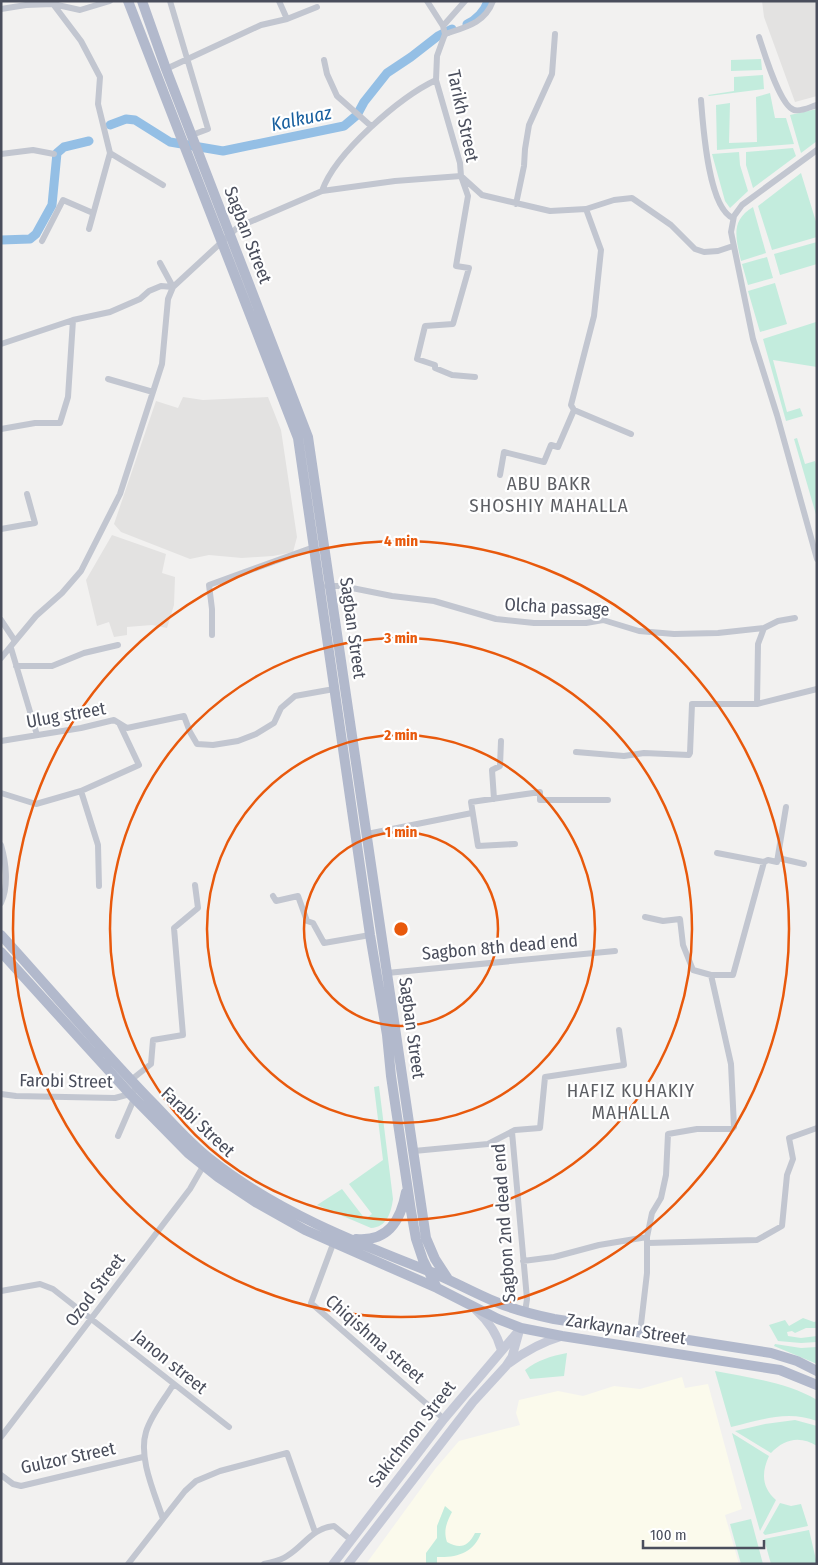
<svg xmlns="http://www.w3.org/2000/svg" width="818" height="1565" viewBox="0 0 818 1565" font-family="'Fira Sans Condensed',sans-serif">
<rect width="100%" height="100%" fill="#f2f1f0"/>
<path fill="#fbfaec" d="M682 1377 685 1388 708 1384 742 1509 725 1515 739 1564H366L436 1468 459 1441 520 1425 516 1413 519 1400 558 1391 583 1396 614 1386 640 1389Z"/>
<path fill="#e3e2e1" d="M762 1H817V96L795 102 764 17Z
M183 397 203 400 268 397 281 430 297 537 293 552 273 556 242 558 209 555 190 559 121 532 114 524 156 401 178 408Z
M112 535 166 554 162 573 175 577 174 605 167 628 152 625 127 627V635L114 637 109 622 97 626 86 580Z"/>
<path fill="#c3ecdd" d="M761 59 762 70 731 71V60Z
M763 75 764 89 709 96 708 95 734 91V77Z
M770 93 775 118H786L794 144 717 150 716 105 730 103 729 143 757 142 756 97Z
M817 109V141L801 153 790 115Z
M793 148 796 156 753 188 746 165V152Z
M739 152 740 165 748 191 730 208 725 201 712 154Z
M801 173 817 225V237L772 250 758 206Z
M753 207 766 253 741 261C736 238 730 221 753 207Z
M817 242V264L780 275 774 254Z
M767 257 773 278 748 285 742 264Z
M775 283 787 324 760 332 748 291Z
M816 322 817 367 773 360 787 412 800 408 803 416 786 421 763 339Z
M797 438 805 464 815 461 817 468V518L794 439Z
M379 1086 393 1199C391 1213 387 1227 371 1228L317 1205 342 1189 365 1219 372 1214 349 1184 383 1160 374 1087Z
M803 1318 814 1322 817 1321V1328H806L795 1333 792 1331 787 1332 788 1336 801 1338 817 1336V1342L801 1343 778 1341 769 1325 785 1320 789 1326Z
M775 1344 801 1348 817 1347V1364L774 1346Z
M567 1353 564 1376 530 1379 525 1370C538 1360 551 1356 567 1353Z
M715 1371C750 1378 786 1382 817 1400V1421C787 1410 761 1420 731 1427Z
M795 1420 817 1426V1446C800 1435 784 1439 771 1453L735 1431 765 1424Z
M732 1433 769 1456C761 1473 762 1488 776 1500L760 1531Z
M780 1503 791 1506 801 1504 808 1526 765 1535 763 1533Z
M445 1506 452 1512C447 1522 443 1530 447 1542 460 1549 468 1547 475 1533H481C474 1553 456 1558 437 1557V1564L426 1563V1553L437 1538V1526Z
M751 1519 763 1564H741L730 1524Z
M809 1530 817 1564H771L764 1539Z"/>
<g fill="none" stroke-linecap="round" stroke-linejoin="round">
<path stroke="#94bfe5" stroke-width="9" d="M467 24C476 20 485 11 488 1
M110 125 126 119 135 120 170 142 223 151 344 126 357 115 364 102 387 73 411 57 438 36 452 29
M1 240 30 239 36 234 52 205 57 153 64 147 89 141"/>
<path stroke="#c2c6d0" stroke-width="6" d="M170 1 208 129 192 135
M279 1 287 19
M427 1 443 26 445 34 437 56 436 80 460 163 461 176 468 196 456 266 469 268 453 324 425 326 417 359 435 365V368L452 375 475 377
M53 4 81 41 100 77 98 104 110 153 163 185
M1 9 26 5 53 4 80 10 110 1
M443 26 465 1
M445 34C466 27 485 23 493 1
M759 37C764 52 780 106 794 110 801 112 810 107 817 105
M324 60 327 74 337 96 371 126
M166 69 261 25 287 19 317 7
M701 100C703 125 708 208 733 218
M817 150 742 205 734 216 731 232 753 339 777 415 817 559
M1 154 33 150 54 154
M322 191C335 153 400 97 436 80
M516 204 524 166 525 149 529 125 552 74 555 34
M89 229 110 153
M42 241 63 200 93 213
M160 263 173 287
M1 344 73 320 110 312 140 299 149 291 161 286 173 287 238 227 322 191 395 181 461 176 482 195 550 211 586 209 614 200 632 198 671 225 695 249 704 252 718 251 733 246
M108 379 153 392
M574 410 631 434
M1 429 35 423H60L68 397 73 320
M500 475 504 452 544 462 551 445 558 447 574 410 571 405 594 316 601 250 586 209
M1 529 35 523 27 494
M327 586H342L392 596 434 601 496 619 534 623H586L603 620 639 631 674 634 718 633 764 628 778 621 795 618
M1 620 15 641
M212 635V609L209 585 314 547
M11 648 37 735
M1 658 36 616 62 593 81 571 120 494 162 364 168 299 173 287
M16 666H52L84 653 118 645
M757 704 758 644 764 628
M1 741 81 728 114 720 127 728 184 716 190 732 197 744 213 745 238 741 256 734 274 723 281 708 295 696 334 689
M576 752 624 756 644 753 689 755 690 753 692 704H757L817 689
M81 791 98 845 99 886
M1 793 36 804 81 791 139 765 120 725
M494 799 492 770 500 766 501 741
M367 834 472 813
M515 844 478 846 471 802 540 792V800H608
M1 845C6 862 9 886 1 903
M717 853 764 862 768 860 777 862 786 807
M778 858 804 864
M273 896 276 901 298 896 307 921 313 923 324 943 370 935
M645 917 663 921 680 919 683 945 693 970 711 975H733L764 862
M387 973 615 951
M131 1080 151 1064 153 1040 183 1035 174 928 198 908 195 885
M1 1094 16 1096 115 1098 130 1094 138 1087
M512 1132 527 1299 525 1312
M118 1136 134 1099
M414 1151 488 1144 515 1130 540 1128 545 1077 624 1065 619 1030
M648 1243 757 1240 782 1226 787 1175 793 1159 789 1138 817 1128
M333 1244 311 1303 444 1419
M523 1261 554 1257 599 1245 647 1237
M1 1291 40 1284 53 1289 229 1427
M640 1333 647 1273V1237L652 1213 661 1198 666 1175 668 1134 697 1129H732L734 1127 731 1064 711 975
M1 1437 190 1189 205 1163
M1 1475 13 1484 21 1486 143 1457
M163 1519C155 1494 138 1458 146 1432 151 1415 164 1400 173 1385
M128 1564 163 1519 185 1491 196 1481 220 1471 287 1453 315 1532
M264 1564C271 1562 281 1561 287 1556 304 1546 312 1528 334 1526L351 1540"/>
<path stroke="#c5c9d7" stroke-width="9" d="M476 1310C488 1321 497 1333 501 1349
M508 1364C524 1352 542 1342 562 1336
M333 1564 444 1419 521 1328
M348 1564 473 1402 506 1366 512 1357 519 1332"/>
<path stroke="#b2b9cc" stroke-width="10" d="M128 1 298 438 370 935 387 1035 391 1076 411 1211 416 1239 423 1260 437 1288
M142 1 166 69 308 437 426 1238 435 1259 448 1279
M1 935C50 989 97 1045 148 1098 168 1118 187 1141 210 1159 275 1211 354 1242 431 1272 453 1281 474 1293 496 1302 515 1310 535 1315 554 1319L771 1353 797 1361 817 1371
M1 952 130 1094 188 1153 218 1177 257 1203 305 1230 437 1288 498 1319 521 1328 562 1336 780 1370 817 1385
M356 1239C388 1242 401 1220 406 1192"/>
</g>
<g fill="none" stroke="#e8590c" stroke-width="2.5">
<circle cx="401" cy="929" r="97"/>
<circle cx="401" cy="929" r="194"/>
<circle cx="401" cy="929" r="291"/>
<circle cx="401" cy="929" r="388"/>
</g>
<g text-anchor="middle" stroke-width="4.5" stroke-linejoin="round" paint-order="stroke">
<g font-size="18" fill="#4a4e5c" stroke="#fff">
<text transform="translate(463 116) rotate(78)" y="6">Tarikh Street</text>
<text transform="translate(248 235) rotate(69)" y="6">Sagban Street</text>
<text transform="translate(557 607) rotate(3)" y="6">Olcha passage</text>
<text transform="translate(353 628) rotate(82)" y="6">Sagban Street</text>
<text transform="translate(66 715) rotate(-10)" y="6">Ulug street</text>
<text transform="translate(500 947) rotate(-5)" y="6">Sagbon 8th dead end</text>
<text transform="translate(412 1028) rotate(82)" y="6">Sagban Street</text>
<text transform="translate(66 1081) rotate(1)" y="6">Farobi Street</text>
<text transform="translate(198 1122) rotate(43)" y="6">Farabi Street</text>
<text transform="translate(504 1223) rotate(-94)" y="6">Sagbon 2nd dead end</text>
<text transform="translate(95 1290) rotate(-53)" y="6">Ozod Street</text>
<text transform="translate(626 1329) rotate(9)" y="6">Zarkaynar Street</text>
<text transform="translate(375 1339) rotate(41)" y="6">Chiqishma street</text>
<text transform="translate(170 1362) rotate(39)" y="6">Janon street</text>
<text transform="translate(412 1434) rotate(-52)" y="6">Sakichmon Street</text>
<text transform="translate(68 1458) rotate(-12)" y="6">Gulzor Street</text>
</g>
<g font-size="19" font-style="italic" fill="#19609f" stroke="#fff">
<text transform="translate(301 118) rotate(-12)" y="7">Kalkuaz</text>
</g>
<g font-size="19" letter-spacing="1" fill="#5d5f64" stroke="#fff">
<text x="549" y="490">ABU BAKR<tspan x="549" dy="22">SHOSHIY MAHALLA</tspan></text>
<text x="631" y="1097">HAFIZ KUHAKIY<tspan x="631" dy="22">MAHALLA</tspan></text>
</g>
</g>
<circle cx="401" cy="929" r="8" fill="#e8590c" stroke="#fff" stroke-width="2.5"/>
<g font-size="15" text-anchor="middle" font-weight="bold" fill="#e8590c" stroke="#fff" stroke-width="4.5" stroke-linejoin="round" paint-order="stroke">
<text x="401" y="546">4 min</text>
<text x="401" y="643">3 min</text>
<text x="401" y="740">2 min</text>
<text x="401" y="837">1 min</text>
</g>
<rect width="818" height="1565" fill="none" stroke="#4a4e5c" stroke-width="5"/>
<path d="M643 1540v8h121v-8" fill="none" stroke="#4a4e5c" stroke-width="2.5"/>
<text x="650" y="1540" font-size="15" fill="#4a4e5c" stroke="#ffffff" stroke-width="4" paint-order="stroke">100 m</text>
</svg>
